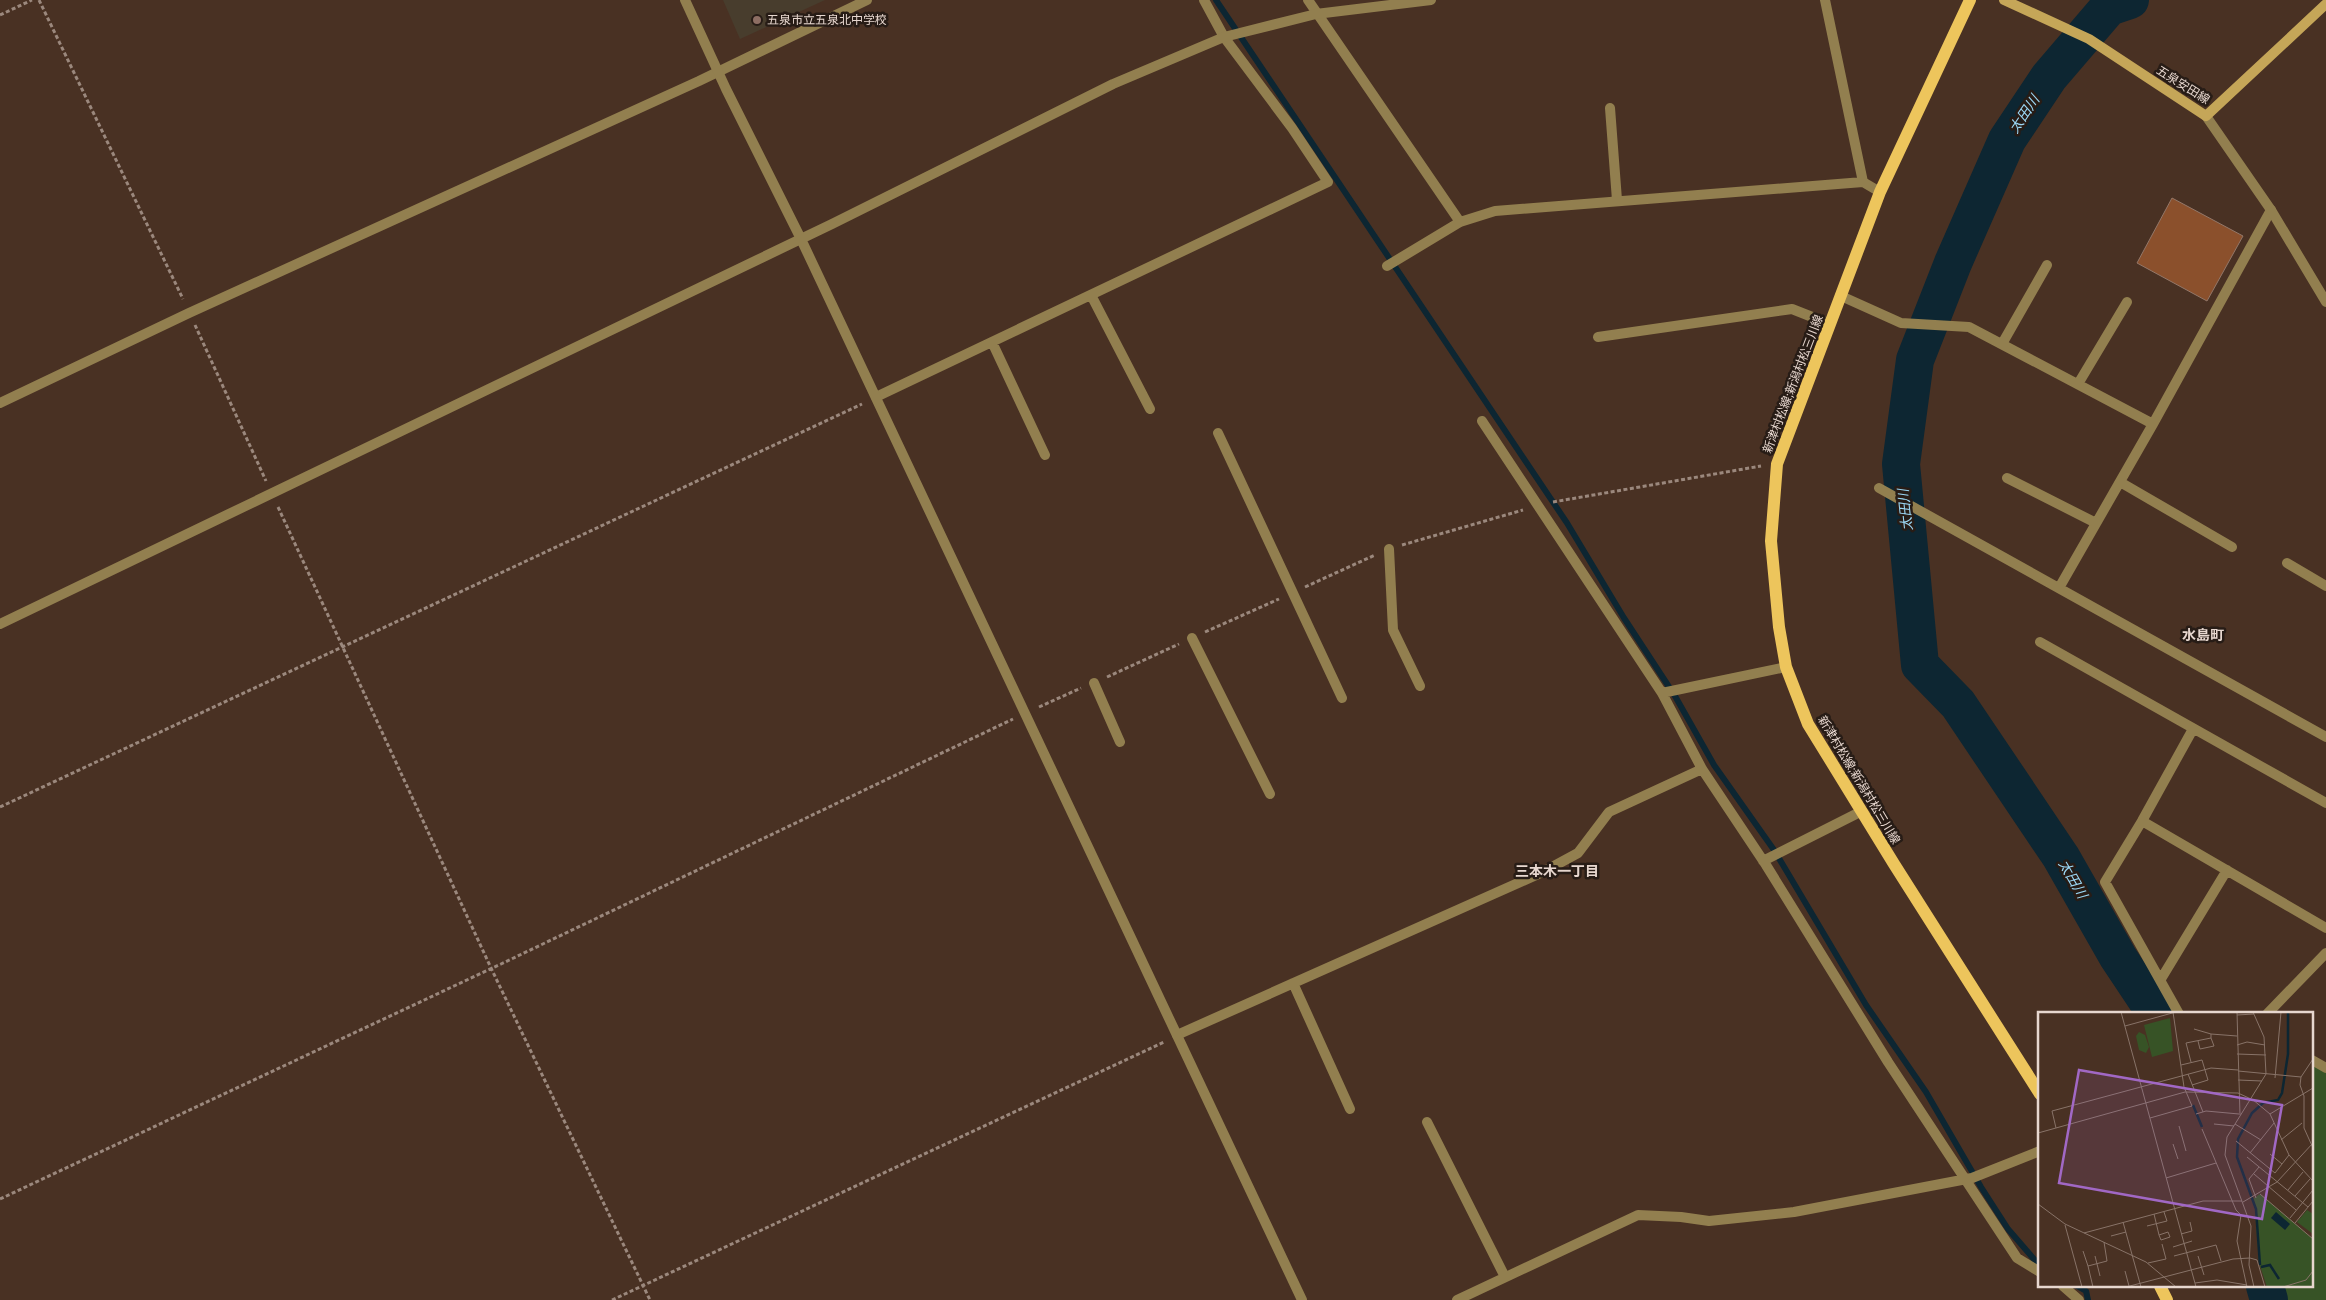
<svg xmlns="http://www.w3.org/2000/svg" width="2326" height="1300" viewBox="0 0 2326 1300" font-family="Ubuntu,'Noto Sans JP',sans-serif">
<rect width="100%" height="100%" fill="#493123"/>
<path fill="#483d2d" d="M723 0H825L740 39Z"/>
<path fill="#375326" d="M2312 1060 2326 1068V1300H2269L2265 1286H2312Z"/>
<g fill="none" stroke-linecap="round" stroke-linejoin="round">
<path stroke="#0d2632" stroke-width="6" d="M1216 0 1567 523 1624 618 1675 696 1714 765 1774 850 1866 1005 1926 1092 1981 1187 2008 1229 2040 1266
M2077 1286 2086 1291 2088 1300"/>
<path stroke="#0d2632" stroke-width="38" d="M2130 0 2109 7 2049 77 2007 140 1953 263 1915 360 1901 464 1920 665 1958 704 2061 857 2118 957 2156 1014
M2265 1286 2269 1300"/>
</g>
<path fill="#8b502c" stroke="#937768" d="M2172 198 2243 236 2207 301 2137 263Z"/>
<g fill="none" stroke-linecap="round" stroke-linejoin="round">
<path stroke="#9b887d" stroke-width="3" stroke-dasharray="4 2.5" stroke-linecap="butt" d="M39 0 183 299
M0 15 32 0
M195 325 266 481
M1553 502 1761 466
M278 507 491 968 650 1300
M1402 545 1523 510
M1305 587 1375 555
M1205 632 1279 599
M1107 677 1179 644
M1039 707 1081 688
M0 807 862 404
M0 1199 501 964 1013 719
M612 1300 1164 1042"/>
<path stroke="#927f4f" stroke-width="10" d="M1308 0 1460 222
M1825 0 1863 182 1880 192
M1610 108 1617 200
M1387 266 1460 222 1495 211 1863 182
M1091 295 1150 409
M1841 296 1901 323 1969 327 2153 424
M1598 337 1792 309 1830 324
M992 342 1045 455
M2002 344 2047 265
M2078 384 2127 302
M876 397 1328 182 1292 128 1224 37 1204 0
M0 403 189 313 699 81 867 0
M1482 421 1662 693 1702 769 1766 865 1888 1062 1965 1179 2017 1258 2040 1272
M1218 433 1342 698
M2007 478 2096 523
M2120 482 2232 547
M1879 488 2326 737
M1389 549 1393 630 1420 686
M2287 563 2326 586
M2059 588 2153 424 2271 210
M1192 638 1270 794
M2040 642 2326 803
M1094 683 1120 742
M1662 693 1786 667
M2142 821 2326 928
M1763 861 1862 811
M2161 979 2227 870
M1293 983 1350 1109
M2179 1014 2105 882 2142 821 2193 729
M2267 1014 2326 953
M1177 1035 1543 872 1578 853 1609 812 1702 769
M2312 1060 2326 1068
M1427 1122 1505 1277
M2063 1286 2079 1300
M1457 1300 1638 1215 1681 1217 1709 1221 1794 1212 1972 1178 2040 1151"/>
<path stroke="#927f4f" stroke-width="10" d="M685 0 726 89 800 237 1302 1300
M2206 116 2271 210 2326 302
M0 624 832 224 1113 84 1224 37 1316 14 1431 0"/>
<path stroke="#c5a658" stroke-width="10" d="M2004 0 2089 39 2206 116 2326 4"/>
<path stroke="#edc55c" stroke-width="12" d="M1970 0 1880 192 1777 464 1771 541 1779 627 1786 667 1808 724 1894 864 2040 1094
M2160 1286 2167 1300"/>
</g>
<circle fill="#8d6e63" stroke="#271c16" stroke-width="2" cx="757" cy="20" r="5"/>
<g text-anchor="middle" stroke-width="5" stroke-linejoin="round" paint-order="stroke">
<g font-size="12" fill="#e7d7cf" stroke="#271c16" text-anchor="start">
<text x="767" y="24">五泉市立五泉北中学校</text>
</g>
<g font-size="12" fill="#e7d7cf" stroke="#271c16">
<text transform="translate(2183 85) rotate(32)" y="4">五泉安田線</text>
<text transform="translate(1793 384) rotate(-69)" y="4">新津村松線;新潟村松三川線</text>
<text transform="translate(1859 780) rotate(59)" y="4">新津村松線;新潟村松三川線</text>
</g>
<g font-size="14" font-style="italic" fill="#9bd7f5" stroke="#271c16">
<text transform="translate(2024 114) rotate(-56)" y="5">太田川</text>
<text transform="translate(1905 510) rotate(-96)" y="5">太田川</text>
<text transform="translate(2073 879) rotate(60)" y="5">太田川</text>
</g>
<g font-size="14" font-weight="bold" fill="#e7d7cf" stroke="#271c16">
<text x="2203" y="640">水島町</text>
<text x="1557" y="876">三本木一丁目</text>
</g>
</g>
<g transform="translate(2038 1012)">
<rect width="275" height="275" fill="#493123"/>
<path d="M132 6 135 39 114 45 106 13ZM101 20 107 23 111 35 108 41 101 38 98 24ZM222 182 275 227V275H229L221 251 216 186ZM269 198 275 202V222L259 210Z" fill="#375326"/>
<path d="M238 200 252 212 247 218 233 206Z" fill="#0d2632"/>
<path fill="none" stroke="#0d2632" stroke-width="2.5" d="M155 93 164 115M222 253 218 197 199 145 200 127 214 101 225 91 240 88 244 81 250 42V0M223 255 232 253 241 267"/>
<path fill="none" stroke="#887368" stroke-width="1" d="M83 0 158 275M199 0 202 103M215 0 226 25 228 62 189 125 187 143 213 214 211 253 216 275M199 3 216 2M87 14 138 0M156 17 173 22M160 29 162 37 176 34 173 26M199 33 209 30 227 33M199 42 228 43M275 47 263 65 262 73 266 84V116L275 136M153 50 148 31 173 26V22L199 24M143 53 164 48 170 68 154 73M200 59 263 65M150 62 165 100M237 66 243 0M200 68 224 69M214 87 232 102 275 76M158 102 168 99 201 102M232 102 251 143 275 169M112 106 154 94 146 75 135 0M176 112 196 114M197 112 223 128M141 114 148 139M18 116 14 99 173 56 200 58M164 117 198 198 203 203 199 229 209 275M0 121 147 80 200 81 213 87M243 128 264 111M198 129 237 161 251 143M135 132 140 147M212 141 236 111M232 142 244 152M209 145 270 195M216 162 258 198M128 166 178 151M250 178 265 160M222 182 275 227M257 184 272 167M218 186 211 167 221 155M205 190 239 170 275 131M0 192 27 212 108 250 138 275M116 202 121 223 123 228 132 225 130 220 121 223M252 206 275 178M85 210 103 275M257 211 275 189M27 213 44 275M109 214 129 209 126 200M46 221 165 189H204M143 222 154 219 152 210M73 224 88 220M135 235 154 229M45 239 50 254M57 244 62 264M136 244 178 233 183 249M160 244 166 263M212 246 219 248 227 275M110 251 128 247 124 232M87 259 91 274M157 271 179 268 209 273M55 275 50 254 69 249 66 230M88 275 195 247 212 246M245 275 268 268 275 259"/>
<path fill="#a168c5" fill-opacity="0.15" stroke="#a168c5" stroke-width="2.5" d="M41 58 244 93 224 207 21 171Z"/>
<rect width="275" height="275" fill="none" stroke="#e7d7cf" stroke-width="2.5"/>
</g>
</svg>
